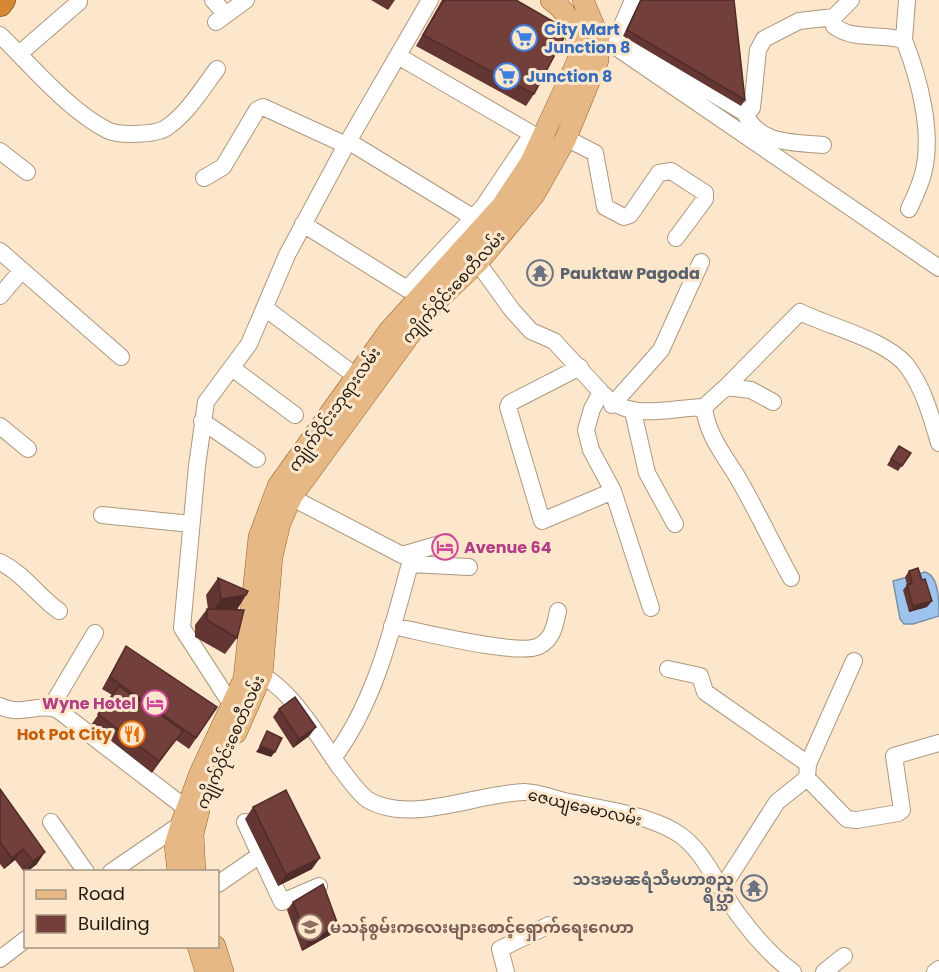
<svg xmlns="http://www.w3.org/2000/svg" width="939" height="972" viewBox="0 0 939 972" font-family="Poppins,'Noto Sans Myanmar',sans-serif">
<rect width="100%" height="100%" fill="#fde7cc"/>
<path fill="#9ec4ee" stroke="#7991ab" stroke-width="1.5" d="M925 572C939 576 939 600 939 616L913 624H904L900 619 893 581Z"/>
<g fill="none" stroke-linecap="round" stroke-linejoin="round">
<g stroke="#ac987e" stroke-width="18">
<path id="minor" d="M213 0 226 15
M834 17V26C853 41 882 33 904 40 919 78 934 133 923 174 920 186 914 198 909 209
M216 22 246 0
M0 35C32 66 68 110 107 130 118 136 155 135 166 128 187 114 202 89 217 69
M617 37 633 0
M904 40 907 0
M607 41 939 268
M633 46 745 113 752 108 758 50 764 39 799 21 834 17 851 0
M19 54 79 2
M745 113C758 145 793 142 823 145
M566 138 595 153 605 207 624 217 630 215 659 173 671 171 705 193V199L676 238
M348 141 474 218
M0 151 27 172
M204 178 223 167 257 110 263 107 346 145
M303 224 407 289 483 207 532 134 398 56
M0 251 121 357
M470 252 512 310 531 331 554 341 601 392 592 409 586 430 591 450 613 491 651 608
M0 296 22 270
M265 308 357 377
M580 367 510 403 508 407 542 521 613 491
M232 368 295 415
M726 387 800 312C830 327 887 340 907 366 924 389 931 416 939 443
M601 392C629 423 666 408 704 407 707 435 724 455 738 478 757 511 773 545 791 578
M612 405 661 350 701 262
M704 407 726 387 751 390 773 402
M633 412 647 473 675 524
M202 421 257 459
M0 426 28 449
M281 492 402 555 447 542
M102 515 191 524
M0 562C24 574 38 596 59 611
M392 626C419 631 519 657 539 646 553 639 555 625 558 611
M668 669 700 676 705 692 808 764 807 778 777 802 722 888
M251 671C288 681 319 739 341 769 349 779 358 793 368 800 411 825 477 793 524 792 537 792 552 798 564 801 599 809 642 813 674 831 703 847 718 887 737 913 753 935 771 956 793 972
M0 706C20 717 39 702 58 710L187 809
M51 707 95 633
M233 707 182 628 197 466 206 402 249 344 287 255 346 145 430 0
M333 758C375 703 392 629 410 564L469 567
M808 764 854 661
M807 778 847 819 857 820 898 813 902 810 894 756 939 743
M51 822 86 872
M245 822 260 855
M111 872 187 820
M218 884 260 855 282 902 319 886
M0 959 26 939
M506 972 500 949 549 925
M824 972 844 956
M935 972 939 969"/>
</g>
<g stroke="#976227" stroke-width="22">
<path id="major" d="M236 733 262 674 272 557 280 523 292 496 430 307 479 261 534 195 566 138 598 60 599 38 583 0
M178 872 175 845 182 822 200 773 244 679 259 537 278 486 389 331 502 206 531 162 578 60C579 35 572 15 551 0
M195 872 193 834 199 810
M198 946 206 972
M215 946 223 972"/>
</g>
<g stroke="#976227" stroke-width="26">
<path id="highway" d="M0 4 3 0"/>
</g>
<use href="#minor" stroke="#fff" stroke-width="16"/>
<use href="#major" stroke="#e6b885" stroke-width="21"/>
<use href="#highway" stroke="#d68833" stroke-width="24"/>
</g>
<path fill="#633633" d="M371 0H395L388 10Z
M442 0H516L534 94 526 106 416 46Z
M640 0H734L745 100 741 106 623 36Z
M899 446 911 453 898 471 887 465Z
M909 571 927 607 909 612 903 590 907 585 905 577Z
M218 578 246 595 237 610V638L225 654 195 637V625L207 609H208L206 595Z
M126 646 217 707 189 749 176 740 152 773 91 725 112 695 102 689 119 658Z
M279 709 316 727 309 736 293 748 273 717Z
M0 789 37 864 27 872H26L25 873 15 860 4 869 0 864Z
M253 807 312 869 278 886 245 819Z
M293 902 338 925 332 934 302 951 287 910Z"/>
<path fill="#502c29" d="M246 595 235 612 209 616 221 599Z
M932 601 927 607 909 612 913 606Z
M316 727 309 736 293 748 299 739Z
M260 746 275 752 271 757 256 752Z
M23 849 15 860 4 869 12 858Z
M45 852 37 864 26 872 33 861Z
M320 858 312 869 278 886 286 875Z
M338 925 332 934 302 951 308 943Z"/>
<path fill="#733f3b" stroke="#502c29" stroke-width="1.5" d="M444 0H516L568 30 534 94 423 35Z
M641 0H734L745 100 627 30Z
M899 446 911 453 902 466 891 459Z
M918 568 922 580 925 579 932 601 913 606 907 585 912 583 909 571Z
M218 578 248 591 246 595 221 599Z
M207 609 244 610 237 638 207 620Z
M126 646 217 707 196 738 110 677Z
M119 686 183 731 159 761 98 714Z
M295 697 316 727 299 739 279 709Z
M267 731 282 738 275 752 260 746Z
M0 789 45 852 33 861 23 849 12 858 0 842Z
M286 790 320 858 286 875 253 807Z
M323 884 338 925 308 943 293 902Z"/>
<defs>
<g id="supermarket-ring" transform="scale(1.35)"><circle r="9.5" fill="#fde7cc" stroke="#3f7fe0" stroke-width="1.5"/><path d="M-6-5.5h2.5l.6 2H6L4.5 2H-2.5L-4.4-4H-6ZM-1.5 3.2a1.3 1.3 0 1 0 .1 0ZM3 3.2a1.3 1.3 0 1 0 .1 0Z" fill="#3f7fe0"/></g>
<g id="temple-ring" transform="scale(1.35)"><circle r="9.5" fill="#fde7cc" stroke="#6b7280" stroke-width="1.5"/><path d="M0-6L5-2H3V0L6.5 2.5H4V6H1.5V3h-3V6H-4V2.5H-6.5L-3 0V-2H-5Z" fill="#6b7280"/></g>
<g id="hotel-ring" transform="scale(1.35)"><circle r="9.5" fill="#fde7cc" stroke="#d1479c" stroke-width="1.5"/><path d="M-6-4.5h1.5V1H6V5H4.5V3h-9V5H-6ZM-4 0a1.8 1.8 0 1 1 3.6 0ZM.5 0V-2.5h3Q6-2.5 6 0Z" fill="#d1479c"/></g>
<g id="restaurant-ring" transform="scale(1.35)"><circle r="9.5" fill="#fde7cc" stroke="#e8710a" stroke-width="1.5"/><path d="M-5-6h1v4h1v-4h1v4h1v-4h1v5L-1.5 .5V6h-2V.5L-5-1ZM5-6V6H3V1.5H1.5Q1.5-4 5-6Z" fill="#e8710a"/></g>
<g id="school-ring" transform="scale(1.35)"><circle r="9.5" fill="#fde7cc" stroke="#8d6e63" stroke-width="1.5"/><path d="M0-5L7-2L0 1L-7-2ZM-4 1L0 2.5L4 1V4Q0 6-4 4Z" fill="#8d6e63"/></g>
</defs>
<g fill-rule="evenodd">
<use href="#supermarket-ring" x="524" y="38"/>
<use href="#supermarket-ring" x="507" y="76"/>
<use href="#temple-ring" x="540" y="273"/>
<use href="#hotel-ring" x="445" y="547"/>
<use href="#hotel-ring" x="155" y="703"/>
<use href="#restaurant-ring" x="132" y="734"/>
<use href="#temple-ring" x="754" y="888"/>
<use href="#school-ring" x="310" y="927"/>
</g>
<g text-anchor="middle" stroke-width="6" stroke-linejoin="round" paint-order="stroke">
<g font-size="16" font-weight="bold" fill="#366cbe" stroke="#fde7cc" text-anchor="start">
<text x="544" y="35">City Mart<tspan x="544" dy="18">Junction 8</tspan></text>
<text x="526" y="82">Junction 8</text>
</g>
<g font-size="16" font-weight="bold" fill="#5b616d" stroke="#fde7cc" text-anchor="start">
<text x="560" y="279">Pauktaw Pagoda</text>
<text x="734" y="885" text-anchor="end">သဒၶမၼရံသီမဟာစည္<tspan x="734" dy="18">ရိပ္သာ</tspan></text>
</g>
<g font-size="16" fill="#221a10" stroke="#fde7cc">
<text transform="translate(453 287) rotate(-48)" y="6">ကျိုက်ဝိုင်းစေတီလမ်း</text>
<text transform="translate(334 409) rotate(-55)" y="6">ကျိုက်ဝိုင်းဘုရားလမ်း</text>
<text transform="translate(230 742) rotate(-66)" y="6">ကျိုက်ဝိုင်းစေတီလမ်း</text>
<text transform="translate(585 807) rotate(13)" y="6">ဇေယျခေမာလမ်း</text>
</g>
<g font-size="16" font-weight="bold" fill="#b23c85" stroke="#fde7cc" text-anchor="start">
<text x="464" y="553">Avenue 64</text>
<text x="136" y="709" text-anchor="end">Wyne Hotel</text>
</g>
<g font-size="16" font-weight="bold" fill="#c56008" stroke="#fde7cc" text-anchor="end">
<text x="112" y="740">Hot Pot City</text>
</g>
<g font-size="16" font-weight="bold" fill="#785e54" stroke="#fde7cc" text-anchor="start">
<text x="330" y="933">မသန်စွမ်းကလေးများစောင့်ရှောက်ရေးဂေဟာ</text>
</g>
</g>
<rect x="24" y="870" width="195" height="78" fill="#fde7cc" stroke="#a59581" stroke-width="1.5"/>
<rect x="36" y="890" width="30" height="9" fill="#e6b885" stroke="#a59581" stroke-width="1.5"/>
<text x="78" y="900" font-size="18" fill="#221a10">Road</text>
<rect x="36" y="915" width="30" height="18" fill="#733f3b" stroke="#a59581" stroke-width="1.5"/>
<text x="78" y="930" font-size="18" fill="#221a10">Building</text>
</svg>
